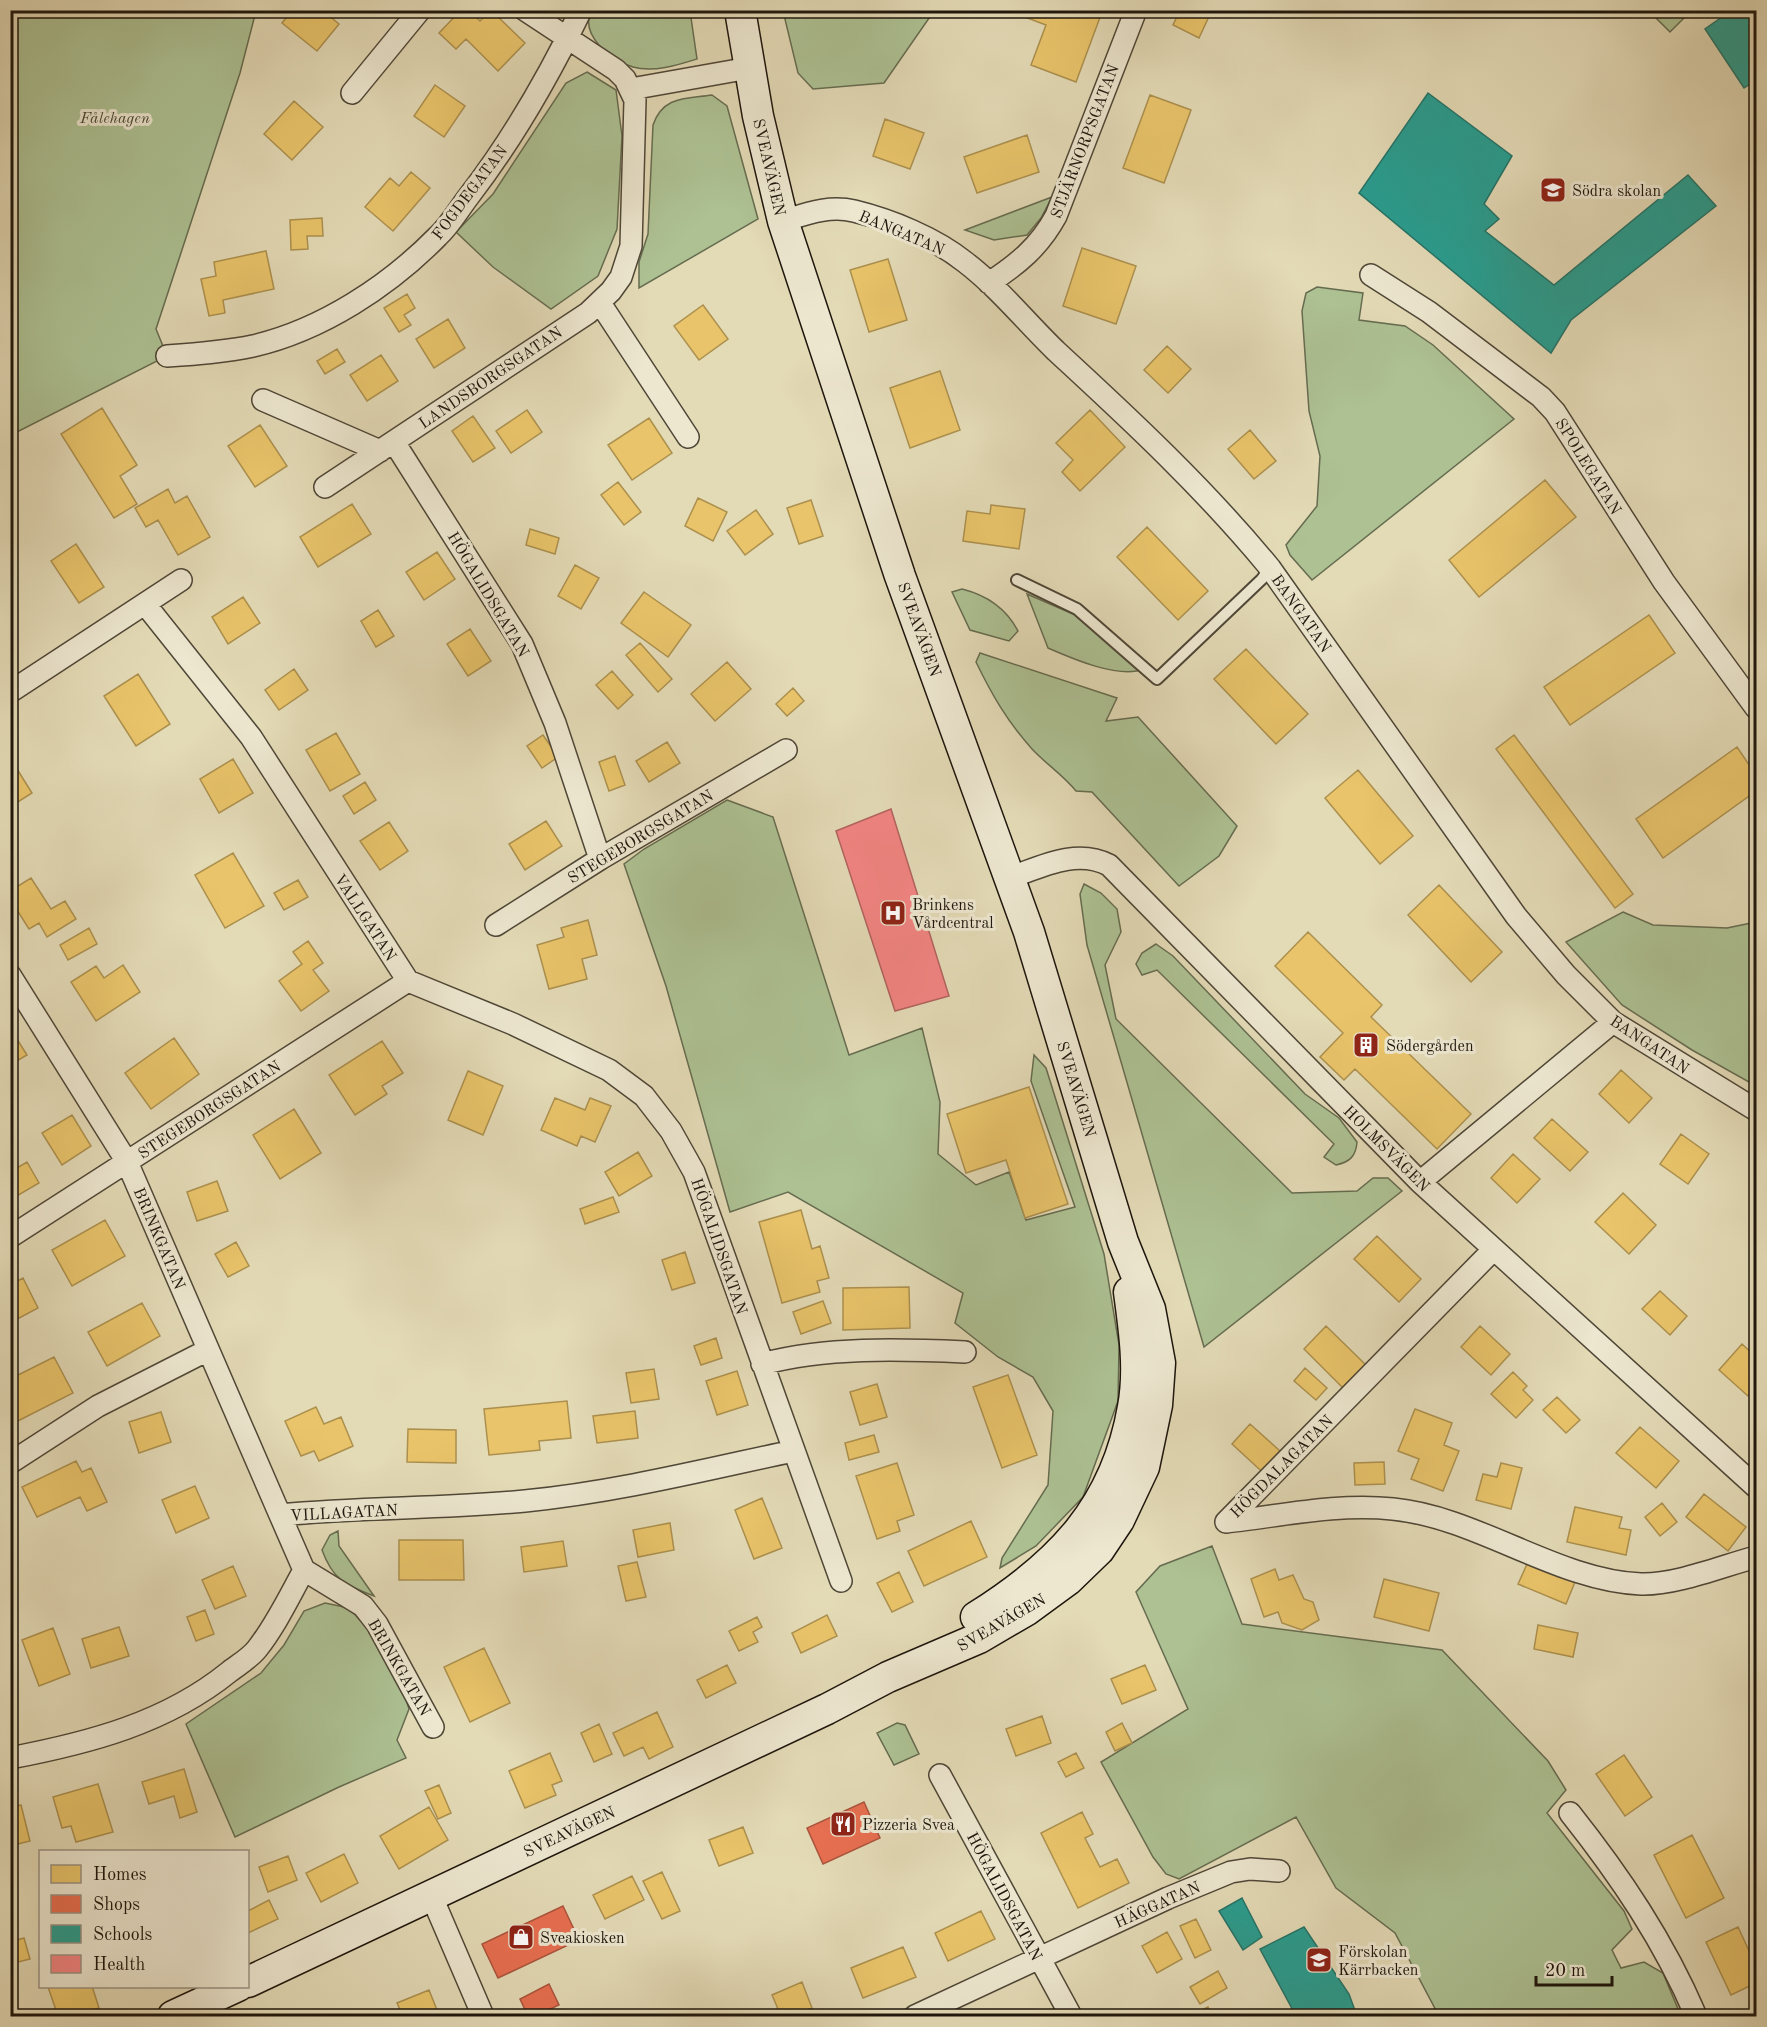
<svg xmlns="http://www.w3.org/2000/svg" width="1767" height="2027" viewBox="0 0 1767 2027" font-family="'Old Standard TT',serif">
<rect width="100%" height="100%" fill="#e3dab6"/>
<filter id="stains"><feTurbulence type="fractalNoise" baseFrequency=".00333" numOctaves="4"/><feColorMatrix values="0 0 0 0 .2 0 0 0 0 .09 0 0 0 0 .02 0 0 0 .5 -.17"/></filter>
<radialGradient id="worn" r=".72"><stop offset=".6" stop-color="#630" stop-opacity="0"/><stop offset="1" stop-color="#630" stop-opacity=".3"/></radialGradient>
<path fill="#adc193" stroke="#666c50" stroke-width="1.5" d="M1660 10H1691V11L1670 32 1654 16Z
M11 11H256L240 73 156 329 167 356 11 435Z
M591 11H690L697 59C678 65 653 73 633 67 610 60 580 35 591 11Z
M783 11V10L934 11 884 83 813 89 798 73Z
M587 72 616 90 622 136 617 229 598 276 551 309 493 267 456 232 493 194 566 83Z
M712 95 727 106 758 219 639 288V262L648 234 653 125C663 96 685 99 712 95Z
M1052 197 1041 218 1027 235 994 240 965 230Z
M1317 287 1363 293 1359 320 1405 326 1433 345 1514 419 1312 580 1290 555 1286 545 1317 506 1320 456 1309 411 1302 311 1306 293Z
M962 589C986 595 1006 608 1018 631L1009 641 970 630 952 592Z
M1027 594 1080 617 1144 669C1119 679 1073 659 1048 648Z
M980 653 1117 698 1106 721 1138 717 1237 826 1219 856 1179 886 1092 792 1076 791C1063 775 1046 764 1032 749 1007 721 992 695 976 662Z
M727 800 773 817 849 1055 922 1028 940 1102 938 1154 976 1185 1009 1172 1026 1220 1075 1207 1031 1081 1034 1055 1046 1068 1104 1254 1119 1345 1118 1401 1083 1497 1036 1546 1000 1568 1002 1558 1048 1485 1053 1411 1033 1377 998 1357 955 1323 963 1293 788 1192 730 1212 666 986 624 864 644 849Z
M1084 884 1101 893 1117 909 1121 932 1105 965 1116 1019 1292 1193 1357 1191 1373 1178H1388L1402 1191 1204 1347 1087 945 1080 894Z
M1623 912 1653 925 1727 928 1756 922V1086L1692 1050 1622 1005 1566 942Z
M1156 944 1173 956 1305 1094 1339 1118 1357 1142C1356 1156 1350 1162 1336 1165L1324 1157 1334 1144 1157 970 1142 975 1136 964 1142 953Z
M338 1531 339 1546 374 1596C345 1585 333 1580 322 1550L330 1535Z
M1212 1546 1242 1624 1442 1650 1548 1761 1566 1790 1547 1813 1624 1911 1632 1929 1612 1950 1621 1968 1644 1962 1663 1973 1681 2016H1439L1395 1933 1336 1888 1296 1817 1179 1879 1166 1874 1153 1857 1101 1762 1188 1709 1136 1592 1160 1566Z
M325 1603 349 1608 368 1629 405 1696 409 1709 397 1740 406 1758 339 1787 235 1837 186 1724 261 1673 284 1645 304 1611Z
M897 1723 905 1725 919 1754 894 1765 877 1733Z"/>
<path fill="#e9c46a" stroke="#ac904e" stroke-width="1.5" d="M293 10H322L339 24 317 51 282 23Z
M461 10H469L480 21 491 10 525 43 498 71 466 39 456 49 439 33Z
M1006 10 1102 12 1076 82 1031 65 1046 25Z
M1180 10H1212L1199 38 1173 25Z
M435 85 465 106 444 137 414 116Z
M1150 95 1191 110 1164 183 1123 168Z
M294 101 323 127 292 160 264 134Z
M885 119 924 133 910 169 873 156Z
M1027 135 1039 172 977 193 964 157Z
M411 172 430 188 393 231 365 207 390 178 399 186Z
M322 218 323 236H307L308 249 291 250 290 220Z
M1082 248 1136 266 1116 324 1063 306Z
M266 251 274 289 223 300 225 313 209 316 201 279 216 276 214 262Z
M888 259 907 320 869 332 850 270Z
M407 294 415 308 404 315 411 325 399 332 384 308Z
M703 305 728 339 699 360 674 326Z
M448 319 465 348 434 368 416 339Z
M1167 346 1191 369 1168 393 1144 370Z
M337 349 345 362 325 374 317 361Z
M381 355 398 381 367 401 350 375Z
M940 371 960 430 910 448 890 388Z
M102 408 137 465 120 476 137 504 114 518 61 434Z
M527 410 542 432 511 453 496 431Z
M1090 410 1125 447 1080 491 1062 472 1073 460 1056 443Z
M473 416 495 448 473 462 452 431Z
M649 418 672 453 632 480 608 445Z
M260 425 287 466 255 487 228 446Z
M1250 430 1276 461 1254 479 1228 449Z
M1545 480 1576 517 1479 597 1449 560Z
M618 482 641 512 624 525 601 495Z
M168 489 175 503 187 496 210 537 178 555 158 520 146 527 135 508Z
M698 498 727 512 713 541 685 526Z
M811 500 823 536 799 544 787 508Z
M352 504 371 534 318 567 300 537Z
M991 505 1025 509 1019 549 963 541 967 511 990 514Z
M756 510 773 534 745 555 727 531Z
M1147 527 1208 591 1178 620 1117 557Z
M530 529 559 538 555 554 526 545Z
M76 544 104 587 79 603 51 561Z
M437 552 455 579 424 600 406 572Z
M575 565 599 578 581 609 558 596Z
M644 592 691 625 668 657 621 623Z
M243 597 260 623 228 644 212 617Z
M378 610 394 636 376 647 361 621Z
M1649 615 1675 653 1570 725 1544 687Z
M470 629 491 661 468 676 447 644Z
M640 643 672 679 658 692 626 655Z
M1246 649 1308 714 1276 744 1214 679Z
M727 662 751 689 715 721 691 694Z
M294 669 308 690 279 710 265 690Z
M612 671 633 695 618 709 596 685Z
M138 674 170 724 136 746 104 696Z
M793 688 804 701 787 716 776 704Z
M336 733 360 774 330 791 306 750Z
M543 735 558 757 542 768 527 746Z
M1514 735 1633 894 1615 908 1496 749Z
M667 742 680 763 649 782 636 761Z
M1737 747 1756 775V791L1663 858 1636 819Z
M615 756 625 785 609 791 599 762Z
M233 759 253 793 219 813 200 779Z
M17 769 32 793 10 807V773Z
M1358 770 1413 836 1380 864 1325 798Z
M365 782 376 800 354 814 343 796Z
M546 821 562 846 525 870 509 844Z
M389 822 408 851 380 870 360 841Z
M233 853 264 906 225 928 195 875Z
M31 878 51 909 65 901 76 919 47 937 39 923 29 929 10 899V891Z
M298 880 308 897 284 910 274 893Z
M1439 885 1502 952 1471 982 1408 915Z
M588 920 597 955 582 959 587 979 549 989 537 945 564 937 561 928Z
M89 928 97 944 68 960 60 945Z
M1308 932 1382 1005 1371 1017 1471 1114 1437 1149 1355 1069 1344 1080 1320 1057 1343 1033 1275 966Z
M308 941 323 963 313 970 329 991 301 1011 279 981 302 964 293 952Z
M123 965 140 992 96 1021 71 982 96 966 104 978Z
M10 1028 27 1055 10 1065Z
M174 1038 199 1074 151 1109 125 1073Z
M382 1041 403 1073 382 1086 387 1094 355 1115 329 1075Z
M1621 1070 1652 1098 1629 1123 1599 1094Z
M468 1071 503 1086 483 1135 448 1120Z
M1029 1087 1068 1204 1025 1218 1006 1160 966 1173 947 1114Z
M555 1098 585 1110 590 1098 611 1106 595 1142 581 1136 577 1146 541 1130Z
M294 1109 321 1153 280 1179 253 1135Z
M72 1115 91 1146 62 1165 42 1133Z
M1552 1119 1588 1152 1570 1171 1534 1138Z
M1681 1134 1709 1154 1688 1184 1660 1164Z
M638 1152 652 1176 619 1196 605 1172Z
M1513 1154 1540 1179 1517 1203 1491 1178Z
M27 1162 39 1183 10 1200V1172Z
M217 1181 228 1211 197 1221 187 1192Z
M1623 1193 1656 1225 1629 1254 1595 1222Z
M613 1197 619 1212 585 1224 580 1209Z
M801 1210 812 1249 820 1246 829 1278 817 1281 820 1292 782 1303 759 1222Z
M105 1220 125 1256 72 1286 52 1250Z
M1377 1236 1421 1279 1399 1302 1354 1259Z
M236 1242 249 1266 228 1277 215 1254Z
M685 1252 695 1283 672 1290 662 1260Z
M23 1278 38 1308 10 1323V1285Z
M909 1287 910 1328 843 1330V1288Z
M1660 1291 1687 1316 1670 1335 1642 1309Z
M823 1301 831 1323 801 1334 793 1312Z
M142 1303 160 1336 107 1366 88 1332Z
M1326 1326 1366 1365 1343 1388 1304 1349Z
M1480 1326 1510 1354 1491 1375 1461 1347Z
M716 1338 722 1358 701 1365 694 1346Z
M1742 1344 1756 1357V1387L1748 1396 1719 1370Z
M54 1357 73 1393 10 1425V1379Z
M1305 1368 1327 1388 1316 1400 1294 1381Z
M654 1369 659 1399 631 1403 626 1373Z
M737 1371 748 1405 717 1415 706 1381Z
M1513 1372 1527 1386 1523 1390 1533 1400 1516 1418 1491 1394Z
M1008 1375 1037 1455 1002 1468 973 1387Z
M877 1384 887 1417 860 1425 850 1392Z
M1557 1397 1580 1420 1566 1433 1543 1410Z
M567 1401 571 1438 539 1441 540 1450 489 1455 484 1409Z
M316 1407 324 1424 341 1417 353 1446 319 1461 314 1451 301 1456 285 1421Z
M1415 1409 1452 1423 1444 1445 1459 1451 1443 1491 1411 1479 1419 1459 1398 1451Z
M635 1411 638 1438 597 1443 593 1416Z
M161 1412 171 1442 139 1453 129 1422Z
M1250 1424 1290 1460 1271 1480 1232 1444Z
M1640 1427 1679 1461 1656 1488 1616 1453Z
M408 1429 456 1430V1463L407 1462Z
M874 1435 879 1452 849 1460 845 1443Z
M76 1461 82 1472 91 1468 107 1502 87 1511 80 1497 37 1517 22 1487Z
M1384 1462 1385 1484 1355 1485 1354 1463Z
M897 1463 914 1515 897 1521 900 1531 877 1539 856 1476Z
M1501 1463 1522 1468 1511 1509 1476 1500 1483 1474 1497 1477Z
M195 1486 209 1518 176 1533 162 1500Z
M1704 1494 1746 1527 1728 1551 1686 1517Z
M762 1498 782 1548 754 1559 735 1510Z
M1662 1503 1677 1522 1660 1536 1645 1517Z
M1575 1507 1622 1517 1619 1528 1631 1530 1626 1555 1567 1542Z
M971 1521 987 1557 924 1586 908 1551Z
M670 1523 674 1550 638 1557 633 1530Z
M399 1540H463L464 1580H399Z
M563 1541 567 1566 524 1572 521 1547Z
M637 1562 646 1597 626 1601 618 1566Z
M1528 1562 1575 1582 1566 1604 1518 1584Z
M233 1566 246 1596 215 1609 202 1580Z
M1275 1569 1279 1580 1293 1575 1304 1599 1313 1602 1319 1620 1302 1630 1282 1623 1278 1612 1264 1617 1251 1579Z
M899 1572 913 1602 892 1612 877 1583Z
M1384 1579 1439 1593 1429 1631 1374 1617Z
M205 1610 214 1634 196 1641 187 1617Z
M827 1615 837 1636 801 1653 792 1633Z
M757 1617 762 1627 753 1632 758 1642 739 1651 729 1631Z
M1538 1625 1578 1633 1573 1657 1534 1649Z
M119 1627 129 1656 91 1668 82 1639Z
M53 1628 70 1674 39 1686 22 1640Z
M484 1648 510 1703 470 1722 444 1667Z
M727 1665 736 1683 706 1698 697 1680Z
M1145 1665 1156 1690 1122 1704 1111 1679Z
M657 1712 673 1747 649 1759 643 1747 624 1756 613 1733Z
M1042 1716 1051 1743 1016 1756 1006 1729Z
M1122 1723 1132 1743 1115 1751 1106 1732Z
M599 1724 612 1754 594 1762 581 1733Z
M550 1753 562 1781 552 1785 556 1795 525 1808 509 1771Z
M1076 1753 1084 1768 1066 1777 1058 1762Z
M1624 1755 1652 1797 1625 1816 1596 1774Z
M184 1769 197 1812 180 1818 174 1796 149 1804 142 1782Z
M98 1784 113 1832 76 1842 71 1826 62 1828 53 1797Z
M439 1785 451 1813 438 1819 425 1791Z
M21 1805 30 1841 10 1846V1808Z
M429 1807 448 1840 399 1869 380 1836Z
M1082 1812 1093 1834 1085 1838 1100 1867 1117 1859 1129 1883 1078 1908 1041 1833Z
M743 1827 753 1853 719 1866 709 1840Z
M1692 1835 1724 1898 1686 1918 1654 1855Z
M344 1854 358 1883 321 1902 306 1873Z
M288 1856 297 1880 268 1892 259 1867Z
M662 1872 680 1911 662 1919 643 1881Z
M632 1876 644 1900 605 1919 593 1895Z
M269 1900 278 1919 248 1933V1911Z
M981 1911 995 1939 948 1961 935 1933Z
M1196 1919 1211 1950 1195 1958 1180 1926Z
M1738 1927 1756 1966V1983L1731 1995 1706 1942Z
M1167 1932 1182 1959 1157 1973 1142 1946Z
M24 1938 30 1959 10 1964V1942Z
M903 1947 916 1977 863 1998 851 1968Z
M1218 1971 1227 1988 1200 2004 1190 1987Z
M802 1982 812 2008 790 2016H781L772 1995Z
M92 1986 99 2008 71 2016H58L48 1987Z
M429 1990 439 2015 403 2016 397 2003Z
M1208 2007 1213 2016H1189Z"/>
<path fill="#e76f51" stroke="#ab543d" stroke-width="1.5" d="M864 1802 880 1838 823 1864 807 1828Z
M563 1906 579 1940 498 1978 482 1944Z
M549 1984 559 2005 535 2016H528L520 1999Z"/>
<path fill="#2a9d8f" stroke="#267468" stroke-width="1.5" d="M1732 10H1756V80L1744 88 1705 29Z
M1428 93 1512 156 1484 204 1499 219 1485 231 1554 285 1688 175 1716 206 1571 320 1551 353 1359 193Z
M1242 1898 1262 1937 1243 1950 1219 1911Z
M1304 1927 1349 1994 1357 2016H1296L1260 1949Z"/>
<path fill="#f28482" stroke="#b2635f" stroke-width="1.5" d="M891 809 949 996 895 1011 836 831Z"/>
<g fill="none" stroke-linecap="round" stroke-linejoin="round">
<g stroke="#4f4737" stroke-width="14">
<path id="service" d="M1017 580 1077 609 1157 679 1262 579 1270 568"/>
</g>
<g stroke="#4f4737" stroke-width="24">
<path id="minor" d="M631 89 749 68
M352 93 420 10
M783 221C806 214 829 205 854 211 891 220 935 238 965 262 999 288 1026 322 1056 351 1131 420 1205 489 1270 568L1516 916 1566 975 1613 1022 1756 1110
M1371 275 1429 312 1541 397 1555 412 1664 582 1756 708
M989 283C1018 264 1039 247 1056 216L1136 10
M600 303 688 437
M167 356C196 354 225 352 253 346 322 330 389 286 438 236 450 225 459 209 469 196 513 139 549 76 581 10
M263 400 380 451
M394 442 522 644 555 723 600 859
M325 487 588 313 611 291 621 277 631 246 635 100 625 79 616 70 525 10
M145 604 251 737 408 981 513 1024 609 1070 644 1096 671 1131 694 1172 841 1581
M10 692 181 580
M1009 878C1041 867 1076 848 1109 865L1420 1182 1756 1487
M496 925 600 859 786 750
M10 975 127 1162 280 1515
M1420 1182 1613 1022
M10 1237 408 981
M762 1364C826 1347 898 1349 965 1352
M10 1463 98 1406 208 1350
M1226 1522C1281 1516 1337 1503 1393 1509 1477 1517 1558 1581 1641 1584 1676 1585 1722 1566 1756 1557
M1226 1522 1493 1250
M304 1570 363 1606 377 1624 433 1727
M10 1758C89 1743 166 1723 229 1672 238 1665 250 1658 257 1649 276 1625 289 1597 304 1570L280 1515C362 1507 444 1509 525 1501 616 1492 704 1470 793 1451
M940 1775 1071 2016
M1570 1813C1620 1876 1664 1941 1696 2016
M431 1895 483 2016
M915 2016 1168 1898 1231 1872 1250 1869 1279 1871"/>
</g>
<g stroke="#1e160d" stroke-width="33">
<path id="secondary" d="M976 1617C1059 1565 1116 1507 1133 1407 1140 1370 1134 1329 1129 1292
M248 1982 827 1709 888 1677 979 1638 1027 1610 1068 1580 1099 1550 1119 1520 1144 1467 1157 1405 1160 1363 1150 1309 1123 1242 1029 932 900 576 783 221 758 116 740 10
M173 2016 238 1986"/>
</g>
<use href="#service" stroke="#ede7d0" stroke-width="10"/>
<use href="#minor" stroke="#ede7d0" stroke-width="21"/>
<use href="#secondary" stroke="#ede7d0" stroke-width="30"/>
</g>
<defs>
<g id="school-square" transform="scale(1.35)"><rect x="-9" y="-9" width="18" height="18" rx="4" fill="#8f2418" stroke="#ede7d0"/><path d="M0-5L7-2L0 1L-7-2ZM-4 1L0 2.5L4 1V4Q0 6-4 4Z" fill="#fff"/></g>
<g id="hospital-square" transform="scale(1.35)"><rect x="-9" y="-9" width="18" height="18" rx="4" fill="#8f2418" stroke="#ede7d0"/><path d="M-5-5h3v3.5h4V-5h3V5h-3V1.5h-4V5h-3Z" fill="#fff"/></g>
<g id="building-square" transform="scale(1.35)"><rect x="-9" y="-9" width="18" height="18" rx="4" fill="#8f2418" stroke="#ede7d0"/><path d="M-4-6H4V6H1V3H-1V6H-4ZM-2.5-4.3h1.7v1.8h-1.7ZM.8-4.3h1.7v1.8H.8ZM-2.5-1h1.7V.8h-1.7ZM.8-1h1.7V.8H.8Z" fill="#fff"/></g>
<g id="restaurant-square" transform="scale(1.35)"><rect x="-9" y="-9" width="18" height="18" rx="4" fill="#8f2418" stroke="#ede7d0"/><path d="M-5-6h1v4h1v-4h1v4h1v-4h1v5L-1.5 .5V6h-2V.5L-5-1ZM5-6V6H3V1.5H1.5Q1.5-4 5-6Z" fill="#fff"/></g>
<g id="shop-square" transform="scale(1.35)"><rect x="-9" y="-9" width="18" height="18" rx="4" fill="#8f2418" stroke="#ede7d0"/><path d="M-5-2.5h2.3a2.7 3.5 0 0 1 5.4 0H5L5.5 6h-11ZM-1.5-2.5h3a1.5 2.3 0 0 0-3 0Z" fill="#fff"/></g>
</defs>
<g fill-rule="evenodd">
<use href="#school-square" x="1553" y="190"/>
<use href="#hospital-square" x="893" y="913"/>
<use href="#building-square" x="1366" y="1045"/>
<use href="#restaurant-square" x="843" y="1824"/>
<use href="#shop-square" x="521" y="1937"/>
<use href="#school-square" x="1319" y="1960"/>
</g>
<g text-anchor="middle" stroke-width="6" stroke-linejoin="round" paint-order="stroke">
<g font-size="16" font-style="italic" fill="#494935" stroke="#ede7d0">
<text x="115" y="123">Fålehagen</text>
</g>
<g font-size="16" fill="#1e160d" stroke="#ede7d0">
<text transform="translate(1084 141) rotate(-69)" y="6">STJÄRNORPSGATAN</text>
<text transform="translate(770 167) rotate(77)" y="6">SVEAVÄGEN</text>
<text transform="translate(469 192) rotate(-53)" y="6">FOGDEGATAN</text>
<text transform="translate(902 232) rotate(23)" y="6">BANGATAN</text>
<text transform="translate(490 377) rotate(-34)" y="6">LANDSBORGSGATAN</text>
<text transform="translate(1589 466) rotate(58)" y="6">SPOLEGATAN</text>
<text transform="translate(489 594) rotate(59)" y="6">HÖGALIDSGATAN</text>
<text transform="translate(1302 613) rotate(55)" y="6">BANGATAN</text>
<text transform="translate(920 629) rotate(70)" y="6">SVEAVÄGEN</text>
<text transform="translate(640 836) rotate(-31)" y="6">STEGEBORGSGATAN</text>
<text transform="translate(366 917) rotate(57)" y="6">VALLGATAN</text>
<text transform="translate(1650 1044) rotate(34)" y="6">BANGATAN</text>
<text transform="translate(1077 1089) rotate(73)" y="6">SVEAVÄGEN</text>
<text transform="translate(209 1109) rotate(-33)" y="6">STEGEBORGSGATAN</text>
<text transform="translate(1387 1148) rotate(45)" y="6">HOLMSVÄGEN</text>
<text transform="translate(160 1238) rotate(67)" y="6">BRINKGATAN</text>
<text transform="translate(720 1246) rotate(71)" y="6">HÖGALIDSGATAN</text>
<text transform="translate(1281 1466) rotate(-45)" y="6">HÖGDALAGATAN</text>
<text transform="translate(344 1512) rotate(-3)" y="6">VILLAGATAN</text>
<text transform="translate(1001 1622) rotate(-30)" y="6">SVEAVÄGEN</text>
<text transform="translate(400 1667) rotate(60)" y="6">BRINKGATAN</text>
<text transform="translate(569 1831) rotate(-25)" y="6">SVEAVÄGEN</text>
<text transform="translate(1005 1896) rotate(62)" y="6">HÖGALIDSGATAN</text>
<text transform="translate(1157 1904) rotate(-24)" y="6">HÄGGATAN</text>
</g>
<g font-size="16" fill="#1e160d" stroke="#ede7d0" text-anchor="start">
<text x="1572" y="196">Södra skolan</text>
<text x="912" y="910">Brinkens<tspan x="912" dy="18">Vårdcentral</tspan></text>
<text x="1386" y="1051">Södergården</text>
<text x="862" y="1830">Pizzeria Svea</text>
<text x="540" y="1943">Sveakiosken</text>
<text x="1338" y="1957">Förskolan<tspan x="1338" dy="18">Kärrbacken</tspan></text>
</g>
</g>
<rect width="1767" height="2027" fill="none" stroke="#e3dab6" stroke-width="36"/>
<rect x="12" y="12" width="1743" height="2003" fill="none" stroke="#1e160d" stroke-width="3"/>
<rect x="18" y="18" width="1731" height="1991" fill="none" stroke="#1e160d" stroke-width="1.5"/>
<rect x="39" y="1850" width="210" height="138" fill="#ede7d0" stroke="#9a9382" stroke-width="1.5"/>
<rect x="51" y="1865" width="30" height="18" fill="#e9c46a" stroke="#9a9382" stroke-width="1.5"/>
<text x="93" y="1880" font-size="18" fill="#1e160d">Homes</text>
<rect x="51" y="1895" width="30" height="18" fill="#e76f51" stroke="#9a9382" stroke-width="1.5"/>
<text x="93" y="1910" font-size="18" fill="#1e160d">Shops</text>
<rect x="51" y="1925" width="30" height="18" fill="#2a9d8f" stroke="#9a9382" stroke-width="1.5"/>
<text x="93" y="1940" font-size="18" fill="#1e160d">Schools</text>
<rect x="51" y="1955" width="30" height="18" fill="#f28482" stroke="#9a9382" stroke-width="1.5"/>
<text x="93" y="1970" font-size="18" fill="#1e160d">Health</text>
<path d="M1536 1976v9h76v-9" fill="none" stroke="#1e160d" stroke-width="3"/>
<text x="1545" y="1976" font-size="18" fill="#1e160d" stroke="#ede7d0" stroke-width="4.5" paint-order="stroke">20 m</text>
<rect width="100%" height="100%" filter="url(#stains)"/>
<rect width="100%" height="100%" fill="url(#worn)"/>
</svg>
